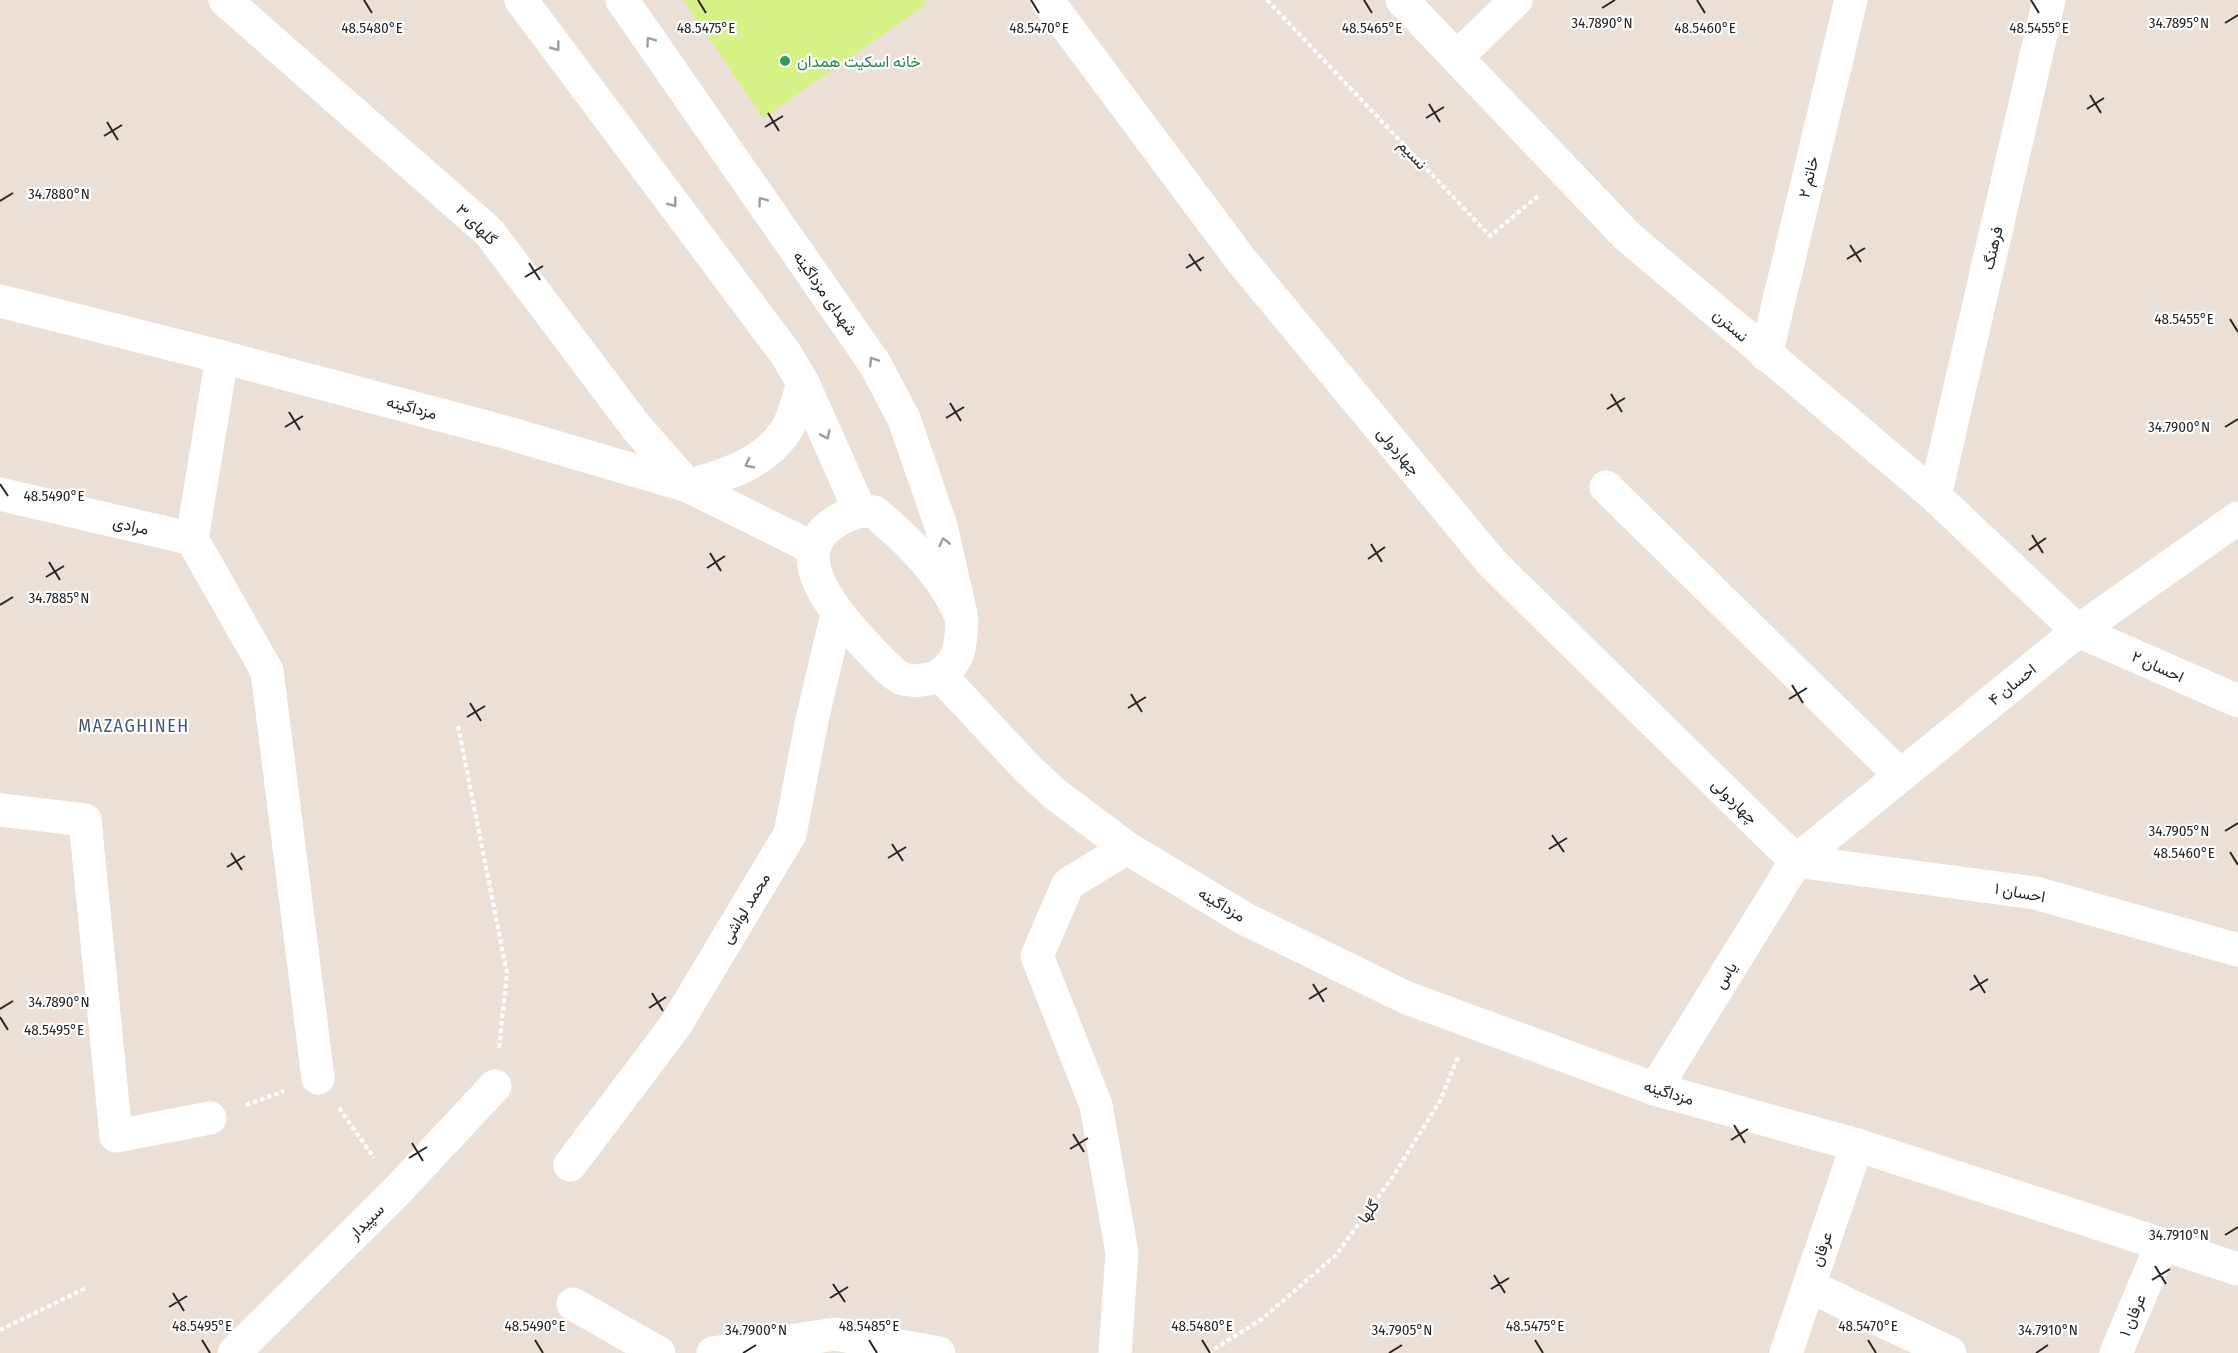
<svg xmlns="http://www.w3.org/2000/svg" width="2238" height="1353" viewBox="0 0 2238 1353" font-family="'Fira Sans Condensed',Vazirmatn,sans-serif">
<rect width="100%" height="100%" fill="#ecdfd6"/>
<path fill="#d6f286" d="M683 0H924L927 4 763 118Z"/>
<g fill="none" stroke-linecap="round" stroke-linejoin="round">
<path stroke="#fff" stroke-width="4" stroke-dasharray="4.5 3" stroke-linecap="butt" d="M1267 0 1490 236 1538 196
M458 726 507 973 499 1049
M246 1105 284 1091
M339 1108 374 1158
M0 1330 86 1288
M1208 1353 1262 1319 1336 1255 1392 1178 1440 1101 1458 1057"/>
<path stroke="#fff" stroke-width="33" d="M225 0 489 232 637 428 688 486
M1047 0 1241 260 1492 563 1796 861
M1402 0 1627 236 1935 496 2078 631 2238 701
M1457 57 1516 0
M0 301 222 357 501 431 688 486 813 548
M1766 355 1851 0
M222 357 192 539 267 671 318 1078
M1606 487 1900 775
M0 494 192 539
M1935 496 2049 0
M0 810 85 820 116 1136 210 1118
M1796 861 2035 893 2238 950
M1655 1089 1796 861 2078 631 2238 518
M570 1165 675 1026 790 834 812 720 837 614
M1809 1286 1950 1353
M573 1304 659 1353
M234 1353 397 1191 495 1086
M713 1353 835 1334 939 1353
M1115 1353 1122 1253 1096 1105 1037 956 1068 884 1127 848
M1786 1353 1857 1145
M2116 1353 2162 1244"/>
<path stroke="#fff" stroke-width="33" d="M521 0 786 354 803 383 860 511
M622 0 875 364 904 419 941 526 962 619
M688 486C725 475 762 465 785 432 794 419 798 398 803 383
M860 511C864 512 870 511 874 512 878 514 884 521 888 524 915 547 948 583 961 617 963 623 960 652 956 657 953 663 946 671 941 674 933 681 911 682 901 678 892 674 869 649 861 640 822 598 777 537 860 511Z
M940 675 1028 769 1055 794 1127 848 1247 920 1407 998 1655 1089 1857 1145 2238 1269"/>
</g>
<defs><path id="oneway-chevron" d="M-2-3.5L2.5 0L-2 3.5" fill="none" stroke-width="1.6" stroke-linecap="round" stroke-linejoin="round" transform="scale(1.5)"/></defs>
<g stroke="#9e9e9e">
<use href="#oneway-chevron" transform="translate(650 41) rotate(-125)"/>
<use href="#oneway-chevron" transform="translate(556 47) rotate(53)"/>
<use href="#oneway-chevron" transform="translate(762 201) rotate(-125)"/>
<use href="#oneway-chevron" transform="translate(673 203) rotate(53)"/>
<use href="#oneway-chevron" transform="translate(873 361) rotate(-123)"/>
<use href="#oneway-chevron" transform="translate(826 435) rotate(66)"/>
<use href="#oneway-chevron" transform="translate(749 464) rotate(152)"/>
<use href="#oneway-chevron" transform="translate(944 542) rotate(-103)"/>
</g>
<path fill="none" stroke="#272727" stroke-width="2" d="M364 0 372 13M698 0 706 13M1031 0 1039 13M1364 0 1372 13M1697 0 1705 13M2031 0 2039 13M1602 8 1615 0M2225 23 2238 15M2090 95 2101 113M1429 104 1440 122M2087 109 2104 98M768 113 779 131M1426 118 1444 107M107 122 118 140M765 127 783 116M104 136 122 125M0 201 13 193M1850 245 1861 262M1189 254 1201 271M1847 259 1865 248M529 263 540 280M1186 268 1204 257M525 277 543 266M2230 319 2238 332M1611 394 1622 412M950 403 961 421M1607 409 1625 398M289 412 300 430M946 418 964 407M285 427 303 416M2225 427 2238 419M0 484 8 496M2032 535 2043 553M1371 544 1382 562M2029 550 2046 538M710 553 721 571M1368 559 1385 547M49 562 60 580M707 568 725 556M46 577 64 566M0 605 13 597M1792 685 1803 703M1131 694 1142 712M1789 699 1807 688M470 703 481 721M1128 708 1146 697M467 717 485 706M2225 831 2238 823M1552 835 1564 852M892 844 903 861M1549 849 1567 838M2230 852 2238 865M231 853 242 870M888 858 906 847M227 867 245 856M1974 975 1985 993M1313 984 1324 1002M1970 990 1988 979M652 993 663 1011M1309 999 1327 988M649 1008 666 997M0 1009 13 1001M0 1017 8 1030M1734 1125 1745 1143M1073 1134 1084 1152M1731 1140 1748 1129M412 1143 423 1161M1070 1149 1088 1138M409 1158 427 1147M2225 1235 2238 1227M2155 1266 2166 1284M1494 1275 1505 1293M2152 1280 2170 1269M833 1284 845 1302M1491 1289 1509 1278M173 1293 184 1311M830 1298 848 1287M169 1307 187 1296M202 1340 210 1353M535 1340 543 1353M869 1340 877 1353M1202 1340 1210 1353M1535 1340 1543 1353M1868 1340 1876 1353M743 1353 756 1345M1389 1353 1402 1345M2036 1353 2048 1345"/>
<circle fill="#2e9e5b" stroke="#fff" stroke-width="2" cx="785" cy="61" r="6"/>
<g text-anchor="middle" stroke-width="4.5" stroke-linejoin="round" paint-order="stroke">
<g font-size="16" fill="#27864d" stroke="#fff" text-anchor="start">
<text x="797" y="67">خانه اسكيت همدان</text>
</g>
<g font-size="16" fill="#272727" stroke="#fff">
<text transform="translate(1413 154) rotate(47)" y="6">نسیم</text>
<text transform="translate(1808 177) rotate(-77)" y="6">خاتم ۲</text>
<text transform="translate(477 224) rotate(45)" y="6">گلهای ۳</text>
<text transform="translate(1992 248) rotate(-77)" y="6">فرهنگ</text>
<text transform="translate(826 293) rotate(55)" y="6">شهدای مزداگینه</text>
<text transform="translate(1731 325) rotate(41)" y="6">نسترن</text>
<text transform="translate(412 407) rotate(15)" y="6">مزداگینه</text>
<text transform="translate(1399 451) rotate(50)" y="6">چهاردولی</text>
<text transform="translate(131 525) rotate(13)" y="6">مرادی</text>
<text transform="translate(2158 666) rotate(24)" y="6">احسان ۲</text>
<text transform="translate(2012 684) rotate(-39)" y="6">احسان ۴</text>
<text transform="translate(1735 801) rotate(44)" y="6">چهاردولی</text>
<text transform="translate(2020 892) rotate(10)" y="6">احسان ۱</text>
<text transform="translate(1222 904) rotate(31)" y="6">مزداگینه</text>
<text transform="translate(745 908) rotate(-59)" y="6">محمد لواشی</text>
<text transform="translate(1725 975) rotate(-58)" y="6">یاس</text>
<text transform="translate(1669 1092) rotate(17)" y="6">مزداگینه</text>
<text transform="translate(1368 1211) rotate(-54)" y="6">گلها</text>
<text transform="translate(366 1221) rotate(-45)" y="6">سپیدار</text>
<text transform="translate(1821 1249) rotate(-71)" y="6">عرفان</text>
<text transform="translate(2132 1315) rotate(-67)" y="6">عرفان ۱</text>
</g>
<g font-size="18" letter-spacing="1.5" fill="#43577b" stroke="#fff">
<text x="134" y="732">MAZAGHINEH</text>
</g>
</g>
<g font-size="15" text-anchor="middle" fill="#272727" stroke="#fff" stroke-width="4.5" stroke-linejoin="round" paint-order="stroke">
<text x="2179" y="28">34.7895°N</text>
<text x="1602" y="28">34.7890°N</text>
<text x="372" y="33">48.5480°E</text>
<text x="706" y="33">48.5475°E</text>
<text x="1039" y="33">48.5470°E</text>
<text x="1372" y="33">48.5465°E</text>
<text x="1705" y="33">48.5460°E</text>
<text x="2039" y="33">48.5455°E</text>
<text x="59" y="199">34.7880°N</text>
<text x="2184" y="324">48.5455°E</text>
<text x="2179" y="432">34.7900°N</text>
<text x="54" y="501">48.5490°E</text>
<text x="59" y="603">34.7885°N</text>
<text x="2179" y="836">34.7905°N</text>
<text x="2184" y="858">48.5460°E</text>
<text x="59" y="1007">34.7890°N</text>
<text x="54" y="1035">48.5495°E</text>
<text x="2179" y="1240">34.7910°N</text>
<text x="202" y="1331">48.5495°E</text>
<text x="535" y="1331">48.5490°E</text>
<text x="869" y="1331">48.5485°E</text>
<text x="1202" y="1331">48.5480°E</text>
<text x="1535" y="1331">48.5475°E</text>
<text x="1868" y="1331">48.5470°E</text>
<text x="756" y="1335">34.7900°N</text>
<text x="1402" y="1335">34.7905°N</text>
<text x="2048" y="1335">34.7910°N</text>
</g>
</svg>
